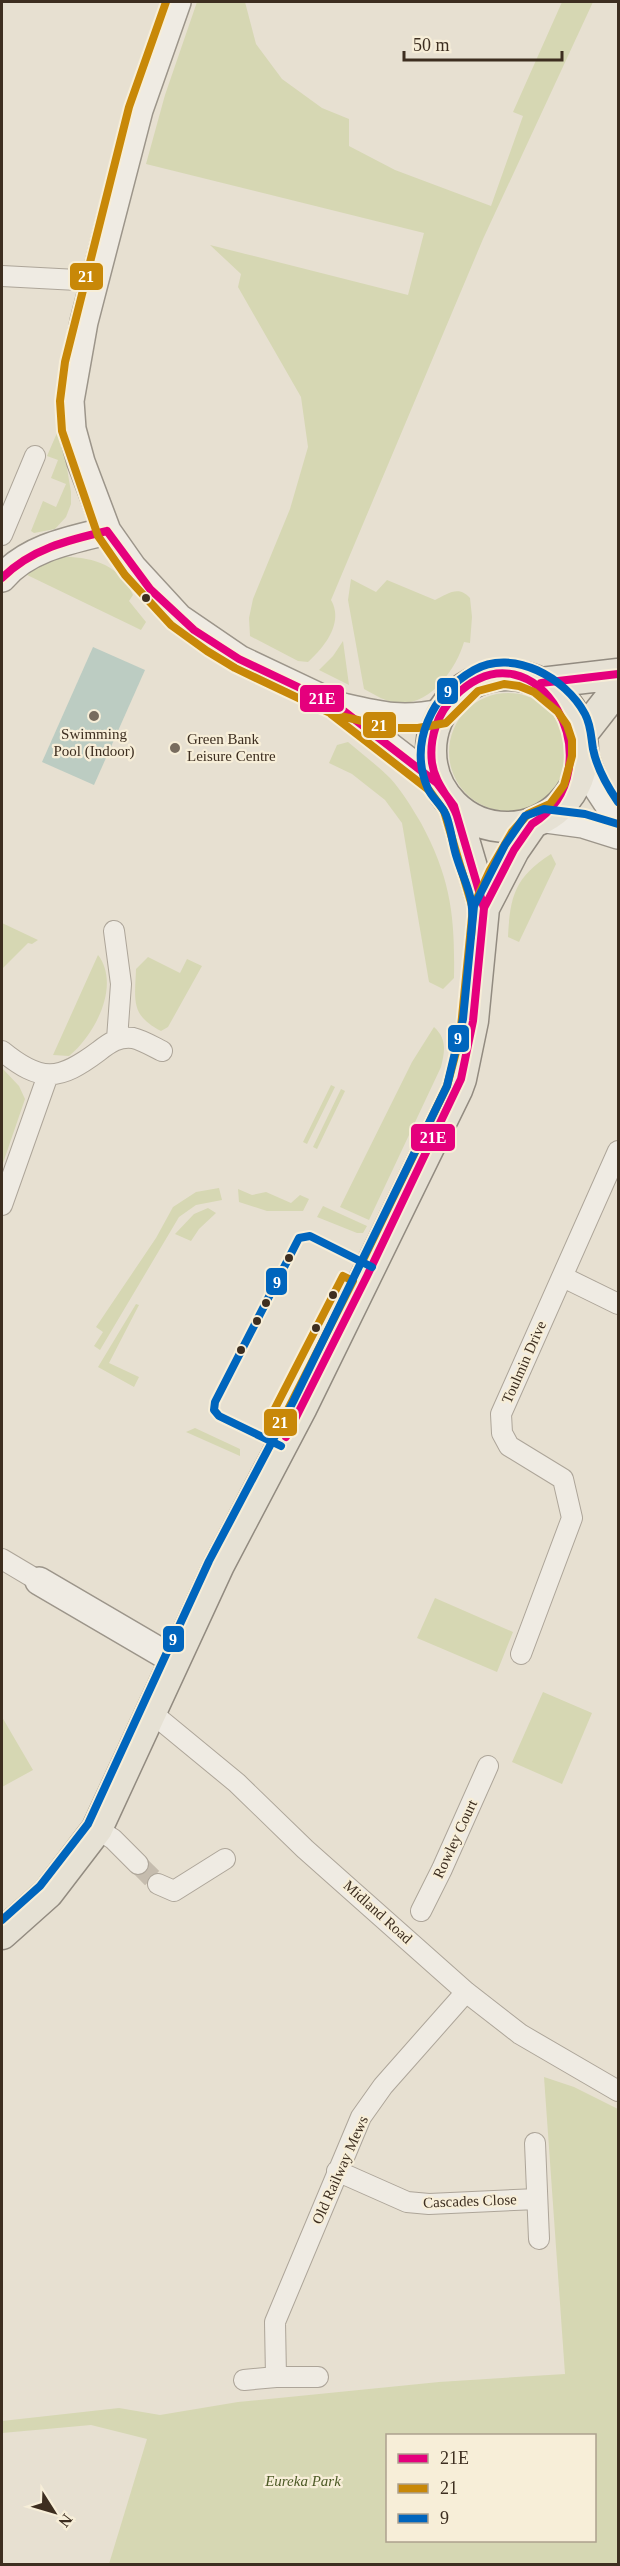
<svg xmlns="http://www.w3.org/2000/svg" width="620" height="2566" viewBox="0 0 620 2566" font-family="Georgia,serif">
<rect width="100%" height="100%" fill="#e7e0d1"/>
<path fill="#d6d7b3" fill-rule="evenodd" d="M197 2H245L256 44 282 79 322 108 349 119V146L395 170 491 206 523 116 513 112 562 2H593L483 239 331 600C344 622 325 647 308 662L298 661 250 636 249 618 253 599 290 509 308 447 301 397 238 287 241 274 210 245 408 295 424 233 146 164 165 95Z
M60 426 71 492V504L66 517 55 529 34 533 31 531 43 501 56 507 66 484 51 478 58 460 47 456Z
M61 557C91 556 121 565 133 595L129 601 146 622 141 630 23 573Z
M351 579 376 592 387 580 435 600C448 594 458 585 470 598L472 617 470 643 464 642C456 669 431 705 399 703 386 702 375 695 364 689L348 600Z
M343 641 349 685 319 670 333 656Z
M449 752a59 59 0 1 1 118 0a59 59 0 1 1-118 0Z
M348 742C362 754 377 765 390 778 402 791 412 808 421 823 451 879 455 916 454 978L443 989 429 982 402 823 385 800 352 774 329 763 337 745Z
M551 854 556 864 519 942 508 937C510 896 515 877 551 854Z
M2 923 38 940 32 944 28 943 2 969Z
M98 955C121 985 95 1035 69 1056L53 1055Z
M148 957 180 973 187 959 202 966 168 1027 161 1031C130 1015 135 1000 136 969Z
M434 1027C447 1039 445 1051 441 1067L369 1220 340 1207 412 1062Z
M2 1068 19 1086 25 1099 2 1166Z
M331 1085 335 1087 307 1144 303 1142Z
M341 1089 345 1091 317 1149 313 1147Z
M219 1188 222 1200 196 1205 179 1217 100 1350 94 1346 103 1332 96 1327 156 1238 173 1207 196 1192Z
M238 1189 252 1195 266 1192 291 1203 300 1195 309 1199 303 1211H267L239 1202Z
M323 1206 367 1226 363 1233H357L317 1217Z
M208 1208 216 1213 199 1229 191 1241 175 1234 194 1214Z
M136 1304 139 1305 109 1363 139 1377 134 1387 98 1367Z
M195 1428 240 1449V1456L186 1432Z
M435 1598 513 1632 497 1672 417 1638Z
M543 1692 592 1713 562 1784 512 1762Z
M2 1717 33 1770 2 1787Z
M544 2077 574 2087 618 2109V2564H109L147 2439 91 2425 2 2433V2421L119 2408 160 2415 238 2402 439 2382 565 2374ZM388 2436H594V2540H388Z"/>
<path fill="#bcccc2" d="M93 647 145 670 94 785 42 762Z"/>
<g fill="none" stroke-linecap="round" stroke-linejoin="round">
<path stroke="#c5bcae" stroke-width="20" stroke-dasharray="20 10" stroke-linecap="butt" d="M138 1864 158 1884"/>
<g stroke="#ada599" stroke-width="22">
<path id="street" d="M2 276 96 281
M2 535 35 456
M114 931 121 984 117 1039
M2 1051C41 1083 59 1081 99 1051 109 1043 119 1036 133 1038 142 1040 154 1047 162 1051
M2 1205 48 1075
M563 1277 618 1304
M2 1559 39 1581
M521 1654 572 1518 563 1479 509 1446 502 1433 501 1414 618 1151
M152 1713 237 1783 305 1849 466 1992 520 2034 618 2091
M97 1829 113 1839 138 1864
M158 1884 174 1891 225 1859
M421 1911 442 1869 488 1766
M535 2143 539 2239
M337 2171 407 2202 429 2204 537 2199
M276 2377 275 2322 361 2117 383 2086 466 1992
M244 2380 276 2377H318"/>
</g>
<g stroke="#9c958a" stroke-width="30">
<path id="secondary" d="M177 2 139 110 84 322 70 401 72 429 81 462 107 531 133 568 179 618 239 659 336 705 437 783
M2 578C27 548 70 540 107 531
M343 707C382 716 402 721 442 713
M584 754 595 784 618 819
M546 819 583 824 618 835
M39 1581 174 1660"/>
</g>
<g stroke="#928b80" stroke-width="33">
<path id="primary" d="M431 751a76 76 0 1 1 152 0a76 76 0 1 1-152 0Z
M541 683 618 674
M582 734 618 688
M454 806 484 908
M2 1934 48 1893 97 1829 219 1565 302 1407 457 1090 461 1079 473 1021 484 908 514 850 532 824"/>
</g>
<use href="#street" stroke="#efebe3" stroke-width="20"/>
<use href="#secondary" stroke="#efebe3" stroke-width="27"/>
<use href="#primary" stroke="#e6e1d4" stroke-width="30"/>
<g stroke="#f7eed8" stroke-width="12">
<path id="bus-1" d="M107 531 150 589 194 630 239 659 336 705 437 783 454 806 484 908
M2 578C31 549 68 540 107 531
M541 683 618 674
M457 816C450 797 435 784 432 763 429 739 437 713 455 696 537 616 620 769 532 824
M286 1437 367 1276 461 1079 473 1021 484 908 514 850 532 824"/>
</g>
<g stroke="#f7eed8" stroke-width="12">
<path id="bus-2" d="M166 2 129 107 65 362 60 401 62 431 98 536 125 575 171 625 207 651 235 668 332 714 392 728H418L446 723 478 691 504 684 519 686 534 692 558 712 567 725 572 740V756L564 785 550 804 528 814 512 832 490 870 473 907 460 1037 447 1086 362 1262
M331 714 429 790 444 811 473 909 471 937
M343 1276 353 1281 281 1423 270 1418Z"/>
</g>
<g stroke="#f7eed8" stroke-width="12">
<path id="bus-3" d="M471 934C476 896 466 888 456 855 452 842 451 828 446 815 442 805 433 799 428 789 408 743 432 694 474 670 513 648 566 678 585 714 591 725 591 737 593 749 597 769 607 786 618 802
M281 1446 219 1416 214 1410 215 1402 299 1238 310 1236 372 1267
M2 1920 40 1886 88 1824 209 1561 293 1402 447 1086 463 1019 474 906 505 845 525 816 544 809 585 814 618 824"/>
</g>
<use href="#bus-1" stroke="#e5007d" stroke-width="8"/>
<use href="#bus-2" stroke="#c88808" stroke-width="8"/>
<use href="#bus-3" stroke="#0065bd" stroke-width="8"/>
</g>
<g fill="#3d2e20" stroke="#f7eed8" stroke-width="2">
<circle cx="146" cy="598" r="5"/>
<circle cx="289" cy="1258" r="5"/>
<circle cx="333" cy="1295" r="5"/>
<circle cx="266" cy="1303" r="5"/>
<circle cx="257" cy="1321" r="5"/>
<circle cx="316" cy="1328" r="5"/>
<circle cx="241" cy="1350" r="5"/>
</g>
<g fill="#786c5e" stroke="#f7eed8" stroke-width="2">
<circle cx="94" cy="716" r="6"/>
<circle cx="175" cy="748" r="6"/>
</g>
<g text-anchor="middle" stroke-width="4.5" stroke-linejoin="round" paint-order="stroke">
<g font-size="15" fill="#3d2e20" stroke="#f7eed8">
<text x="94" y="739">Swimming<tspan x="94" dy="17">Pool (Indoor)</tspan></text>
<text x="187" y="744" text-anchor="start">Green Bank<tspan x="187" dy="17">Leisure Centre</tspan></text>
</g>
<g font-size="15" fill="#3d2e20" stroke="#f7eed8">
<text transform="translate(524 1362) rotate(-66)" y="5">Toulmin Drive</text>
<text transform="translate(455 1839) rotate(-65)" y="5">Rowley Court</text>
<text transform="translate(378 1912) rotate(42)" y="5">Midland Road</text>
<text transform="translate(340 2170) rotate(-66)" y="5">Old Railway Mews</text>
<text transform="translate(470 2201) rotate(-2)" y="5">Cascades Close</text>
</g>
<g font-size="15" font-style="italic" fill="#4d5a26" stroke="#f7eed8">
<text x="303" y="2486">Eureka Park</text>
</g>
</g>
<g stroke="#f7eed8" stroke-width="2">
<rect x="69" y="262" width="35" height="29" rx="6" fill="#c88808"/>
<rect x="436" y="677" width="23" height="28" rx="6" fill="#0065bd"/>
<rect x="299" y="684" width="46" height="29" rx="6" fill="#e5007d"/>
<rect x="362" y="711" width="35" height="28" rx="6" fill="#c88808"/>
<rect x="447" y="1024" width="23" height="29" rx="6" fill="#0065bd"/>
<rect x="410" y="1123" width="46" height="29" rx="6" fill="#e5007d"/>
<rect x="265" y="1267" width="23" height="29" rx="6" fill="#0065bd"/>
<rect x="263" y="1408" width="35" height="29" rx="6" fill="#c88808"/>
<rect x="162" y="1625" width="23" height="28" rx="6" fill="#0065bd"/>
</g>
<g font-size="16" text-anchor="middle" font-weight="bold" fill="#fff">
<text x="86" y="282">21</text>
<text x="448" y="697">9</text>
<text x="322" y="704">21E</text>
<text x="379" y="731">21</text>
<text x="458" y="1044">9</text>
<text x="433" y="1143">21E</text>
<text x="277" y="1288">9</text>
<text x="280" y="1428">21</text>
<text x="173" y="1645">9</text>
</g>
<rect width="620" height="2566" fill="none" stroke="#3d2e20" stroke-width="6"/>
<rect x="386" y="2434" width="210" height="108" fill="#f7eed8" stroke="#ada18e" stroke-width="1.5"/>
<rect x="398" y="2454" width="30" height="9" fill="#e5007d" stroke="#ada18e" stroke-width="1.5"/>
<text x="440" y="2464" font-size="18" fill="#3d2e20">21E</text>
<rect x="398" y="2484" width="30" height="9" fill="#c88808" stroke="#ada18e" stroke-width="1.5"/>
<text x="440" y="2494" font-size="18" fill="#3d2e20">21</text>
<rect x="398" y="2514" width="30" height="9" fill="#0065bd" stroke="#ada18e" stroke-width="1.5"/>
<text x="440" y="2524" font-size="18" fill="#3d2e20">9</text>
<g transform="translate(54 2512) rotate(127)" stroke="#f7eed8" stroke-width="4.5" paint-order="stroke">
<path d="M0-4.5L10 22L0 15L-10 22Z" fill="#3d2e20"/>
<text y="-9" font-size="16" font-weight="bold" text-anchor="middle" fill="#3d2e20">N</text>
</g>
<path d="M404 51v9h158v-9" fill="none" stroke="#3d2e20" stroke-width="3"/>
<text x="413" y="51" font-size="18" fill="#3d2e20" stroke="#f7eed8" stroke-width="4.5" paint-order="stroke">50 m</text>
</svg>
